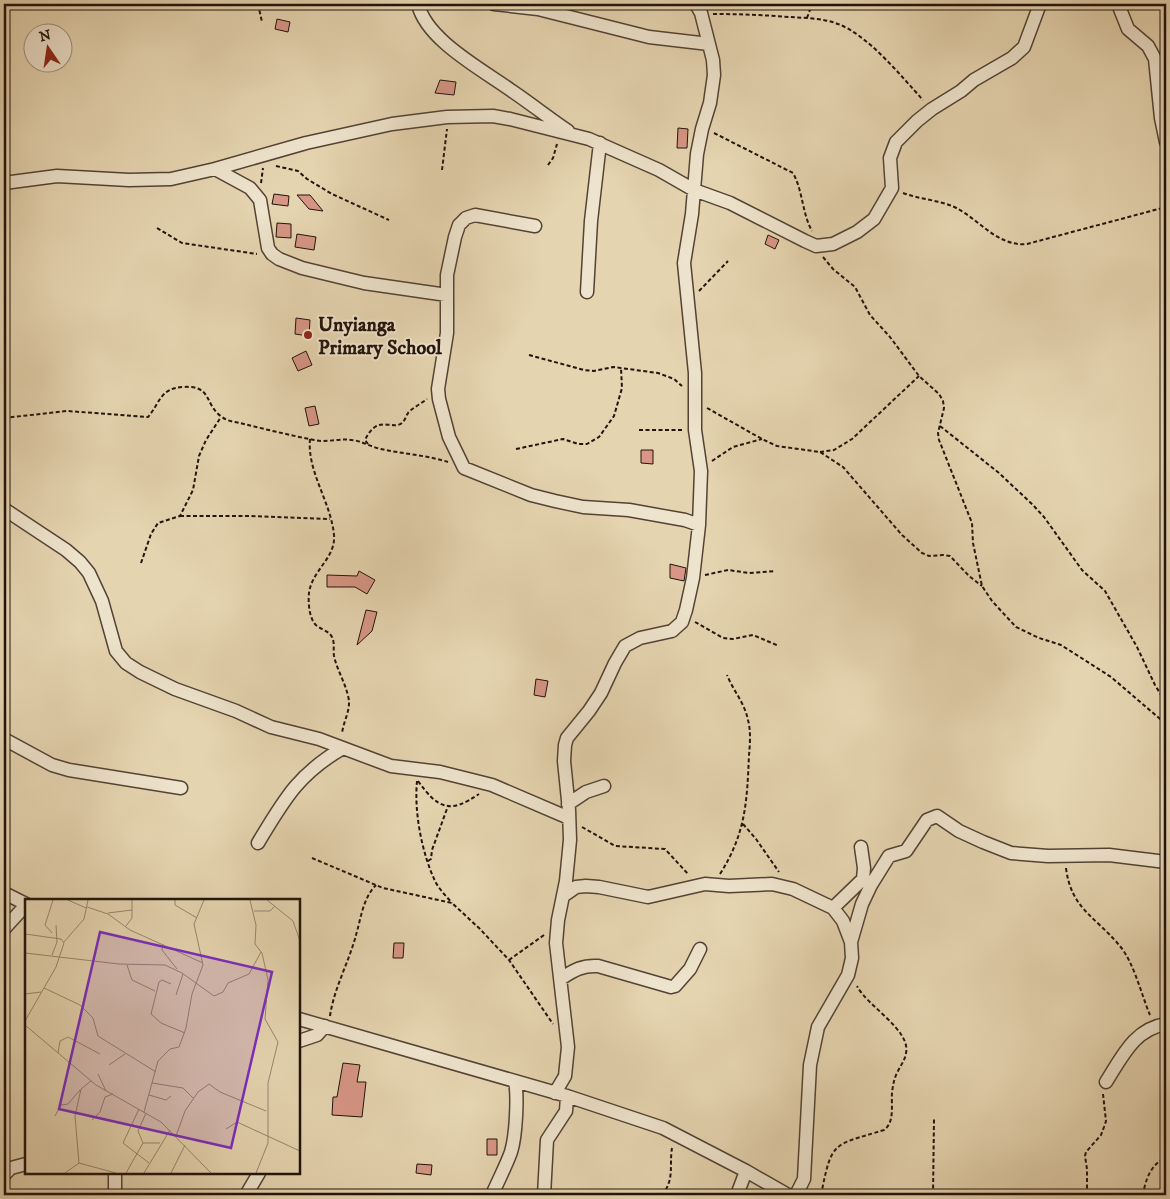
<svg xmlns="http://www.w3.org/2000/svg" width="1170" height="1199" viewBox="0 0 1170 1199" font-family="'IM FELL DW Pica',serif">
<rect width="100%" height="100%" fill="#e5d4b0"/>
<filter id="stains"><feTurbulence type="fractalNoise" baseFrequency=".004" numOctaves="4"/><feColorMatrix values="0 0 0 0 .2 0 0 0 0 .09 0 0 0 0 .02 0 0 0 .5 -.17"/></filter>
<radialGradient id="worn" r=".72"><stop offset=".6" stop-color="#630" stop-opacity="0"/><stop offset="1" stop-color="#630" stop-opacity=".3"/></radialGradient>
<path fill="#d79686" stroke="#22130b" d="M277 19 290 22 288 32 275 29Z
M440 80 456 82 454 95 435 93Z
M678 128 688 129 687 148H677Z
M274 194 289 196 288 206 272 204Z
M297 195H310L323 211 309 209Z
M277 223 291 224V238L276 237Z
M297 234 316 237 314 250 295 247Z
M768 235 779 240 775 249 765 244Z
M296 318 310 320 309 336 295 334Z
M306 351 312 365 298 371 292 358Z
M315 406 319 424 309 426 305 408Z
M641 450H653V464L641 463Z
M670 564 686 568 684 581 670 578Z
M359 571 375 580 367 594 355 587H327V575L357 576Z
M366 610 377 612 372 631 357 645Z
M536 679 548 681 545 697 534 695Z
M394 943H404L403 958H393Z
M343 1063 360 1065 357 1082H366L362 1117 332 1115 333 1097H337Z
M487 1139H497V1155H487Z
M417 1164 432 1165 431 1175 416 1173Z"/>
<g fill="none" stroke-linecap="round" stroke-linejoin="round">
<g stroke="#534334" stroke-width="15">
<path id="minor" d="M418 4C426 40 483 70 512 91 531 104 549 118 568 131
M494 4 538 9 649 37 709 44
M1118 4 1128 29 1148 46 1155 59 1161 118 1166 142
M215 169 250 188 260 200 268 248 272 254 279 259 302 268 364 283 447 295
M4 183 57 176 129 180 171 179 215 169 306 143 392 124 447 117 493 116 510 119 589 139 659 170 694 190 730 203 805 241 816 246 833 244 857 232 874 219 892 188 890 158 896 142 917 121 932 109 961 91 974 80 1012 58 1024 47 1040 4
M535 226 475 215 466 218 459 225 455 237 447 275V333L438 389 439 399 449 437 464 468 531 495 555 501 583 507 629 510 685 520 699 525
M587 292 591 221 600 143
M4 509 66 550 80 562 89 573 102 601 116 651 126 663 140 672 175 689 236 711 271 727 319 739 391 766 440 772 492 785 569 818
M4 739 52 765 69 770 181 788
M568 804 586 792 604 786
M258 843C284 800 298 774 343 748
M4 893 26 904
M563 896 576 887 586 886 599 887 648 897 705 884 729 886 772 884 793 889 833 908 843 921 851 942
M833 908 863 879 864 868 861 847
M4 929 26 905
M562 978C574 970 583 965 598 966L671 987 675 986 690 969 700 949
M299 1019 567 1096 663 1128 746 1171 788 1195
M299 1041 317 1035 325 1026
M1106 1082C1122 1057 1134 1029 1166 1024
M555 1093 565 1076 568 1047 556 943 558 920 566 881 570 840 569 810 564 761 565 745 567 738 589 711 601 693 615 663 625 646 640 638 672 631 682 622 686 610 693 578 699 525 701 471 695 430V373L684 263 692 214 697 154 702 129 710 103 714 75 713 60 701 13 696 4
M115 1173V1195
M4 1175 11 1168 26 1164
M246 1195 259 1173
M492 1195C498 1181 506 1166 511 1152 516 1136 518 1097 515 1081
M544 1195 547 1140 566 1111 567 1096
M737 1195 746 1171
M796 1195 804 1179 810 1065 818 1027 848 975 852 958 851 942 862 904 871 885 889 856 906 851 927 820 937 816 959 831 983 842 1011 853 1048 856 1109 855 1166 862"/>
</g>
<path stroke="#22130b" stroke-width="2" stroke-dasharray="4 2.5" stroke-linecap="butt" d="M258 4 262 22
M713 14C739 14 764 15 789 17 805 18 823 18 838 24 868 35 901 76 923 100
M807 18 812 4
M714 133 793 173C803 191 802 213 812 231
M548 165 553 158 557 144
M276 166 298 171 307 179 332 194 389 220
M442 170 447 129
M261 183 263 168
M903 193C919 199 937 200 952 206 978 217 996 247 1027 244L1166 207
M157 228 182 243 257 254
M823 257 833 269 855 287 870 315 890 337 919 376 939 394 943 401 944 408 938 433 939 440 972 523 973 543 982 586 992 601 1016 627 1039 638 1061 645 1083 659 1111 677 1166 724
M699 291 728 261
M529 355 584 370 594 371 613 367 658 373 674 379 682 386
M707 408 762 439 777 446 820 452 843 467 902 535 922 553 929 556 943 555 950 556 969 576 982 586
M4 418 67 411 148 417C160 403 160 388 183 387 213 385 204 405 222 417 227 421 234 422 240 423 264 429 289 435 314 440 326 443 339 438 352 440 362 441 371 447 381 449 403 454 426 455 448 462
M940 426 999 473 1033 505 1044 517 1082 570 1105 591 1137 647 1155 685 1166 703
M639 430H683
M310 439C307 472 331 502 334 535 336 558 312 570 309 593 308 602 309 620 317 626 322 630 329 631 332 637 335 643 333 650 334 656 337 670 345 682 348 696 352 709 343 721 342 734
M368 444 365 440C378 413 392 431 402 423 406 420 406 413 411 410 416 406 422 403 427 399
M516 449 563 439 578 444H587L599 437 614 416 622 388 621 368
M820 452 834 450 852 439 919 376
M712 461 733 447 762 439
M180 516H250L330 519
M141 563 151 534 158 523 180 516 193 490 199 456 206 440 221 417
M705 575 728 570 749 573 775 571
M695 622 723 638 733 639 753 635 779 646
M417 781C414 813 422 853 435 881 439 889 446 896 452 903
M418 781C438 809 450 814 479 794
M743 824 756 839 779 872
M582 827 615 846 665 849 688 874
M312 858 383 888 452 903 480 929 509 960 553 1024
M428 861 431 859 432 850 448 806
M1066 868C1071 909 1096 917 1119 945 1134 962 1141 994 1150 1015
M720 874C746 833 747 801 749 755 750 744 751 731 748 720 745 704 733 690 727 675
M509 960 544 935
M330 1016C334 988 349 962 356 935 361 918 363 898 376 885
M662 1195C675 1179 669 1166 672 1148
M821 1195C832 1140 832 1146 884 1130 895 1122 891 1105 892 1093 893 1085 894 1078 898 1071 901 1065 905 1060 906 1053 911 1030 867 1006 857 986
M933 1195 934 1119
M1087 1195V1169L1085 1156 1086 1152 1101 1135 1104 1127 1106 1121 1103 1094
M1143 1195C1145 1181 1151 1163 1166 1158"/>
<use href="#minor" stroke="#eee3cc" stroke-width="12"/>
</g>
<circle fill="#8f2418" stroke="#eee3cc" stroke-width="2" cx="308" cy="335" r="5"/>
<g text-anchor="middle" stroke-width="4" stroke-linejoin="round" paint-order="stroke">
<g font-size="20" font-weight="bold" fill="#22130b" stroke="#eee3cc" text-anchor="start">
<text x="318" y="331">Unyianga<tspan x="318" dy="23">Primary School</tspan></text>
</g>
</g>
<g transform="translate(25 899)">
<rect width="275" height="275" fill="#e5d4b0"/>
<path fill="none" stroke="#97876e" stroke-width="1" d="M43 1 61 9M150 1V6L172 19M225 1 231 26 230 45 237 54 243 81 240 120 253 143 243 184V244L231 274M242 1 268 22 275 42M62 8 83 15 105 31 178 64M229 12H245L250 7M83 14 107 11M101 27 107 19V1M27 34 20 26 28 1M0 35 36 40 39 44 31 68 0 122M39 43 59 20 63 1M138 45 137 51 152 70M0 54 94 65 140 66 157 74 189 97 198 93 203 84 224 75 236 53M27 56 32 43 31 26M102 66 107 81 130 92M146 85 137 81 134 83 126 115 136 124 160 134M19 89 55 106 68 119 73 137 131 173M0 95 16 93M151 96 158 75M0 126 71 186 136 223 186 274M33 154 35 142 43 138 75 155M84 166 100 155M73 175 81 192M127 184 158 189 168 199M124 196 141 201 146 197M114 210 98 244 124 264M119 213 133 162 145 150 154 148 161 129 167 95 178 66 169 25 179 1M30 217 36 206 43 205 55 191M67 221 75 213 80 198 88 195M201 230 212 223 275 252M151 237 160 212 173 193 184 185 195 193 241 212M118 244 113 232 121 214M54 264 91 274M40 274 54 264 50 217 56 190 66 182M101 274 118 244H135M119 274 145 231M146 274 160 246"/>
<path fill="#7b2cbf" fill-opacity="0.15" stroke="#7b2cbf" stroke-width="2.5" d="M75 33 247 73 206 249 34 210Z"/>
<rect width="275" height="275" fill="none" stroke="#22130b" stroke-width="2.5"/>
</g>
<rect width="1170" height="1199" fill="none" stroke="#e5d4b0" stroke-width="20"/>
<rect x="5" y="5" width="1160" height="1189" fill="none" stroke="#22130b" stroke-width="2.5"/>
<rect x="10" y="10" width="1150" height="1179" fill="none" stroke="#22130b"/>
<g transform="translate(48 48) rotate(347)"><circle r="24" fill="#eee3cc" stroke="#9c907f"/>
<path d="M0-4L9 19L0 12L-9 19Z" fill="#8f2418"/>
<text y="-8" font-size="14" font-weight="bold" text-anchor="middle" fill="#22130b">N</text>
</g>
<rect width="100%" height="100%" filter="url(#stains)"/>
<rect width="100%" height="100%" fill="url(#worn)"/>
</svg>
